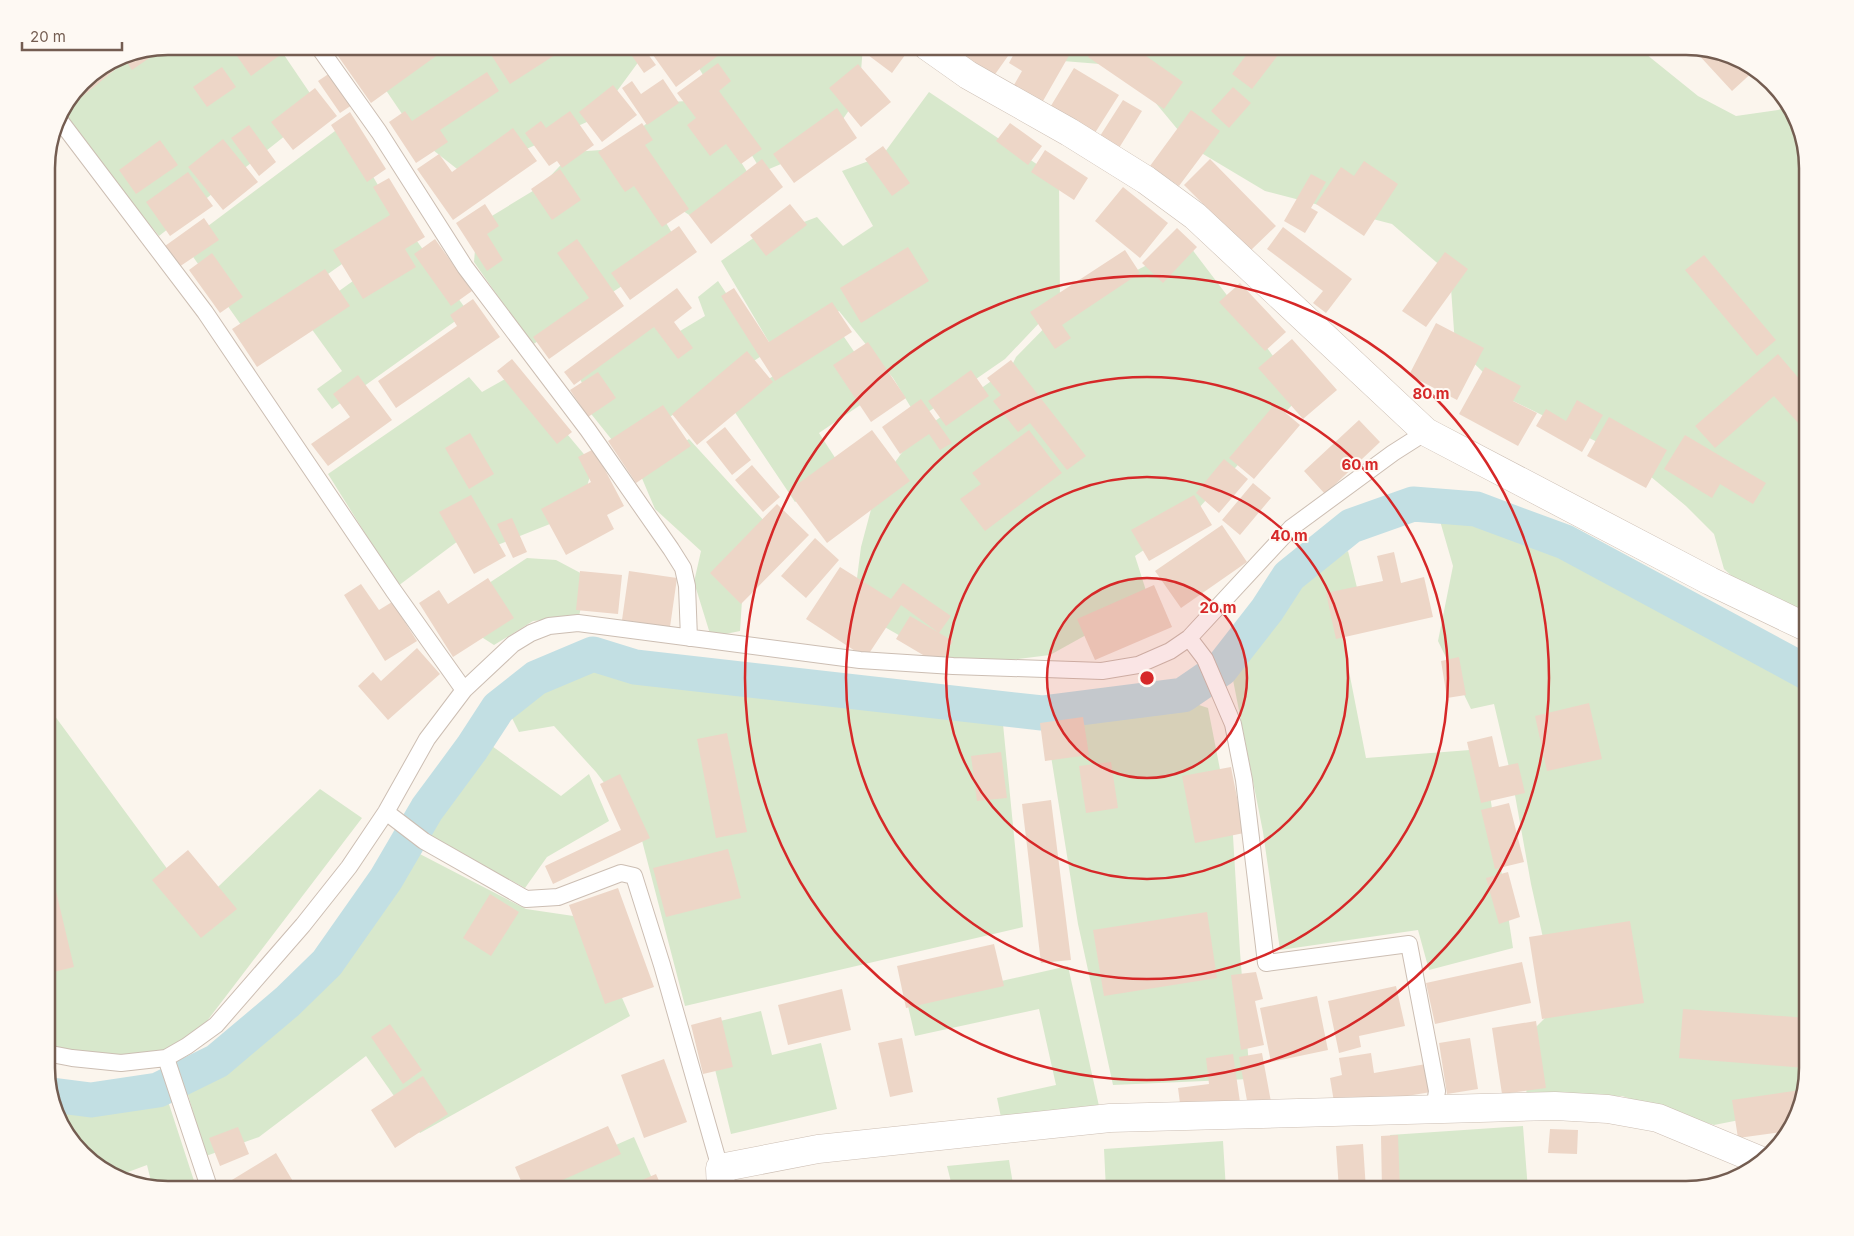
<svg xmlns="http://www.w3.org/2000/svg" width="1854" height="1236" viewBox="0 0 1854 1236" font-family="Inter,sans-serif">
<rect width="100%" height="100%" fill="#fbf5ed"/>
<path fill="#d8e8cc" d="M168 46H278L320 108 159 236 60 114 66 106 139 52Z
M356 46H631L642 57 598 117 466 176 419 139Z
M723 46H863L859 96 824 146 762 172 697 65Z
M1018 46H1636L1698 96 1736 116 1778 110 1790 105 1808 167V616L1747 590 1724 569 1714 534 1686 506 1626 456 1513 401 1455 345 1450 274 1392 224 1265 191 1193 148 1125 66 1038 59Z
M929 92 1059 179 1060 301 1005 359 918 419 893 378 839 311 776 354 721 261 790 212 796 225 817 217 843 246 873 226 842 171 882 156Z
M702 100 751 178 701 223 664 198 631 137 671 102Z
M343 125 400 223 246 332 184 244Z
M615 149 642 181 676 240 660 261 532 345 474 262 477 225 541 186 573 152Z
M414 237 468 312 332 409 317 389 342 371 303 317Z
M1188 244 1302 394 1188 520 1135 556 1149 600 1050 655 960 666 932 654 853 609 861 547 877 487 914 436 1011 367 1016 357 1065 307Z
M718 281 766 353 620 450 584 405 590 399 577 373 654 314 670 337 705 316 698 297Z
M840 331 881 391 819 433 843 470 795 502 730 405Z
M516 373 593 465 580 512 480 552 466 535 398 586 328 474 469 377 482 392Z
M689 439 766 523 743 585 740 631 711 637 694 582 701 551 655 509 638 469Z
M1438 514 1477 518 1562 552 1808 682V1069L1795 1109 1714 1125 1622 1096 1527 1100 1523 1040 1558 1005 1531 884 1513 784 1494 704 1471 709 1438 641 1453 566Z
M1348 551 1361 604 1337 610 1366 758 1483 749 1513 948 1429 970 1418 930 1280 950 1263 832 1233 680 1275 619 1311 574Z
M527 558 556 560 588 577 579 616 533 621 494 645 458 622 466 598Z
M591 660 633 671 943 708 1003 724 1023 927 685 1006 639 829 596 772 554 726 519 732 509 712 512 702 537 683Z
M1184 700 1208 708 1233 836 1240 952 1250 1079 1113 1085 1078 924 1046 725 1105 712Z
M46 704 196 908 320 789 362 818 207 1021 171 1051 124 1059 79 1054 46 1044Z
M485 741 561 796 589 774 609 821 547 857 525 888 429 836 423 829Z
M416 852 526 909 587 918 630 1016 420 1133 366 1056 259 1137 206 1156 186 1088 234 1060 308 996 354 946Z
M1068 966 1099 1106 1003 1127 997 1098 1056 1085 1039 1009 915 1036 907 1002Z
M761 1011 772 1055 821 1043 837 1109 731 1134 704 1025Z
M167 1098 197 1190H168L152 1185 147 1165 120 1175 100 1169 62 1129 55 1104 89 1107Z
M1523 1126 1528 1190H1393L1390 1135Z
M634 1137 654 1183 638 1190H513Z
M1223 1141 1226 1190H1106L1104 1149Z
M1009 1160 1014 1190H953L947 1166Z"/>
<g fill="none" stroke-linecap="round" stroke-linejoin="round">
<path stroke="#c2dfe3" stroke-width="35" d="M52 1095 91 1100 158 1090 217 1061 287 1002 327 963 386 879 427 809 472 748 498 708 536 678 593 654 635 667 1042 713 1183 695 1221 669 1267 610 1289 576 1351 526 1413 504 1476 509 1565 542 1808 673"/>
</g>
<path fill="#edd6c7" d="M230 46H293L251 76Z
M331 46H450L371 103Z
M494 46H569L510 84 488 50Z
M625 46H642L656 65 644 73Z
M665 46H731L676 87 653 55Z
M856 46H902L908 51 892 73Z
M973 46H1000L998 50 1008 56 991 80 963 62Z
M1018 46H1030L1036 50 1038 46H1061L1071 52 1039 108 1010 92 1022 71 1009 63Z
M1095 46H1132L1183 82 1164 109 1088 57Z
M1253 46H1285L1252 89 1232 74Z
M165 47 132 70 122 55 136 52Z
M1698 50 1754 67 1756 69 1732 91 1696 52Z
M119 57 123 63 72 105 69 101 82 82Z
M718 63 731 81 719 91 762 149 741 164 726 144 710 156 687 125 696 118 677 93Z
M858 64 891 102 861 127 829 88Z
M222 67 236 87 207 107 193 87Z
M1074 68 1119 95 1093 136 1049 109Z
M487 72 499 91 440 130 448 142 416 163 389 122 405 111 412 121Z
M330 73 352 105 340 113 318 81Z
M663 79 679 103 647 125 622 88 632 81 641 94Z
M613 85 637 115 602 142 579 112Z
M1233 87 1251 103 1229 128 1211 111Z
M315 88 337 116 293 150 271 122Z
M1123 100 1142 111 1119 148 1100 136Z
M837 108 857 138 794 183 773 154Z
M1191 110 1220 131 1179 186 1150 166Z
M570 111 594 145 562 168 557 161 549 166 525 133 541 121 546 128Z
M350 112 386 169 367 182 331 125Z
M642 123 653 140 645 145 689 209 662 227 634 186 625 192 598 152Z
M1010 123 1042 146 1028 165 996 141Z
M249 125 276 162 259 176 231 138Z
M513 128 537 161 453 220 417 169 439 154 452 172Z
M223 139 258 182 223 210 188 167Z
M160 140 178 165 136 194 119 170Z
M883 146 910 183 892 196 865 159Z
M1045 150 1088 178 1074 200 1031 172Z
M762 159 783 187 711 244 689 215Z
M1210 159 1276 226 1250 251 1184 185Z
M1364 161 1398 184 1364 236 1316 204 1341 167 1354 176Z
M560 169 581 200 552 220 531 189Z
M188 172 213 206 170 236 146 202Z
M1311 174 1326 182 1311 208 1318 212 1305 233 1284 221Z
M389 178 425 237 405 249 416 267 363 299 333 250 390 215 373 187Z
M1123 187 1168 223 1140 258 1095 221Z
M485 204 499 226 487 234 503 260 487 271 456 223Z
M790 204 807 225 766 256 750 235Z
M204 218 219 240 179 267 165 246Z
M679 226 697 252 630 300 611 273Z
M1283 227 1352 279 1326 313 1313 303 1323 291 1267 249Z
M1177 228 1197 247 1163 283 1142 263Z
M435 239 472 291 451 306 414 254Z
M577 239 624 306 549 359 533 337 589 298 557 253Z
M908 247 929 281 861 323 840 288Z
M1125 250 1140 273 1062 325 1071 338 1055 349 1030 312Z
M1445 252 1468 269 1426 327 1402 311Z
M212 253 243 297 220 313 189 270Z
M1704 255 1776 340 1757 356 1685 270Z
M325 269 350 306 257 367 232 329Z
M1240 283 1286 332 1265 351 1219 302Z
M677 288 692 308 674 322 693 348 678 359 654 327 574 385 564 372Z
M734 288 769 342 832 302 852 332 775 381 721 296Z
M473 299 500 337 396 408 378 381 457 326 450 315Z
M1436 323 1484 348 1457 400 1409 375Z
M1292 339 1337 390 1303 419 1258 368Z
M868 342 906 398 871 422 833 365Z
M747 351 773 382 697 445 672 414Z
M1778 354 1808 389V434L1774 396 1715 448 1695 426Z
M512 359 572 432 557 444 497 371Z
M1011 360 1086 456 1067 470 1030 423 1018 432 993 401 1001 395 987 378Z
M1485 367 1521 386 1513 401 1537 413 1518 446 1459 414Z
M971 370 989 396 946 426 928 401Z
M598 372 616 398 588 417 570 390Z
M358 375 392 420 328 466 311 444 350 417 333 394Z
M921 399 952 443 940 450 929 434 900 454 882 427Z
M1577 400 1603 415 1582 452 1536 426 1546 409 1566 421Z
M1275 404 1300 425 1254 479 1229 458Z
M663 405 691 446 636 483 608 441Z
M1609 417 1667 450 1646 488 1587 456Z
M1359 420 1380 442 1325 494 1304 471Z
M725 427 751 460 732 475 706 442Z
M872 430 910 481 827 543 788 491Z
M1029 430 1062 473 985 531 960 499 981 484 972 473Z
M470 433 494 474 469 489 445 448Z
M1685 435 1766 483 1753 504 1720 484 1712 498 1664 469Z
M594 449 624 506 607 515 614 529 566 555 541 509 591 482 578 457Z
M1224 459 1248 479 1219 513 1196 493Z
M752 465 780 497 763 512 735 480Z
M1253 483 1271 498 1240 535 1222 520Z
M471 495 506 556 474 574 439 512Z
M1194 495 1212 525 1149 561 1131 530Z
M777 504 809 535 741 604 710 573Z
M512 518 527 552 513 558 497 524Z
M1222 525 1247 562 1181 608 1155 571Z
M815 538 839 560 806 598 781 576Z
M1394 552 1401 583 1424 577 1433 617 1336 639 1326 593 1383 581 1377 556Z
M840 567 899 604 891 599 903 583 951 616 939 633 901 605 866 658 806 619Z
M580 571 622 575 618 614 576 610Z
M629 571 677 578 670 627 622 620Z
M488 578 514 618 453 657 419 603 439 590 448 604Z
M361 584 379 610 392 602 417 641 385 661 344 595Z
M1154 585 1172 627 1095 660 1077 619Z
M910 616 953 641 940 665 896 639Z
M417 648 440 674 388 720 358 686 373 672 381 681Z
M1459 657 1466 695 1447 698 1441 661Z
M1589 703 1602 759 1547 771 1535 716Z
M1083 717 1089 755 1045 761 1040 723Z
M727 733 747 832 716 838 697 739Z
M1492 736 1499 767 1518 763 1525 793 1481 803 1467 742Z
M1001 752 1007 798 977 801 971 756Z
M1111 762 1118 808 1086 813 1079 766Z
M1231 767 1244 833 1195 843 1182 776Z
M620 774 650 838 553 884 545 866 621 830 600 784Z
M1051 800 1071 960 1041 963 1022 804Z
M1509 803 1524 862 1495 869 1481 810Z
M728 849 741 898 666 917 653 868Z
M188 850 237 909 201 938 152 880Z
M1508 872 1520 917 1499 924 1486 878Z
M55 887 74 967 46 974V889Z
M618 888 654 987 605 1004 569 905Z
M490 894 519 912 491 956 463 938Z
M1207 912 1217 978 1104 996 1093 930Z
M1630 921 1644 1003 1542 1019 1529 937Z
M994 944 1004 986 906 1008 897 966Z
M1522 962 1531 1003 1435 1024 1426 983Z
M1256 972 1263 999 1255 1001 1264 1045 1241 1050 1231 975Z
M1396 986 1405 1026 1359 1036 1361 1047 1339 1053 1328 1001Z
M842 989 851 1030 788 1045 778 1005Z
M1317 996 1328 1050 1271 1062 1260 1008Z
M1683 1009 1808 1018 1805 1068 1679 1058Z
M721 1017 733 1067 703 1074 691 1025Z
M1536 1021 1546 1088 1502 1094 1492 1028Z
M390 1024 422 1070 403 1084 371 1037Z
M902 1038 913 1092 890 1097 878 1043Z
M1470 1038 1478 1089 1447 1094 1439 1043Z
M1262 1053 1271 1102 1248 1106 1239 1057Z
M1371 1053 1374 1073 1426 1064 1431 1092 1335 1108 1330 1078 1342 1075 1339 1058Z
M1233 1054 1240 1102 1181 1111 1178 1088 1209 1084 1206 1058Z
M664 1059 687 1122 644 1138 621 1075Z
M423 1076 448 1114 395 1148 371 1110Z
M1801 1090 1789 1131 1738 1138 1732 1100Z
M608 1126 621 1154 540 1190H525L515 1167Z
M238 1127 249 1154 220 1166 209 1138Z
M1550 1129 1578 1130 1577 1154 1548 1153Z
M1398 1135 1400 1190H1382L1381 1136Z
M1363 1144 1366 1190H1339L1336 1146Z
M276 1153 297 1188 224 1190 222 1186Z
M656 1174 663 1190H619Z
M1740 1175V1177L1708 1185 1707 1178Z"/>
<g fill="none" stroke-linecap="round" stroke-linejoin="round">
<g stroke="#ccbeb3" stroke-width="18">
<path id="service" d="M318 46 379 132 465 267 588 430 671 549 683 568 687 586 689 638
M58 118 205 312 393 590 464 690
M1189 638 1205 659 1233 724 1244 780 1266 963 1409 944 1437 1091 1434 1110
M386 812 424 841 526 899 558 897 621 873 634 876 662 965 720 1168
M46 1053 72 1058 121 1063 166 1058 187 1046 216 1025 303 925 349 867 386 812 427 739 464 690 513 644 531 633 549 626 578 623 860 660 953 666 1102 671 1138 665 1170 651 1189 638 1291 528 1393 453 1426 432
M166 1058 210 1190"/>
</g>
<g stroke="#ccbeb3" stroke-width="29">
<path id="minor" d="M927 46 968 75 1069 132 1146 180 1195 216 1426 432 1710 581 1808 628
M721 1190 720 1168 818 1149 1110 1118 1555 1106 1608 1109 1658 1118 1759 1160"/>
</g>
<use href="#service" stroke="#fff" stroke-width="16"/>
<use href="#minor" stroke="#fff" stroke-width="28"/>
</g>
<circle cx="1147" cy="678" r="100" fill="#d62828" fill-opacity=".12"/>
<g fill="none" stroke="#d62828" stroke-width="2.5">
<circle cx="1147" cy="678" r="100"/>
<circle cx="1147" cy="678" r="201"/>
<circle cx="1147" cy="678" r="301"/>
<circle cx="1147" cy="678" r="402"/>
</g>
<path d="M0 0H1854V1236H0ZM168 55H1686A113 113 0 0 1 1799 168V1068A113 113 0 0 1 1686 1181H168A113 113 0 0 1 55 1068V168A113 113 0 0 1 168 55Z" fill="#fef9f3" fill-rule="evenodd"/>
<path fill="none" stroke="#745d51" stroke-width="2.5" d="M168 55H1686A113 113 0 0 1 1799 168V1068A113 113 0 0 1 1686 1181H168A113 113 0 0 1 55 1068V168A113 113 0 0 1 168 55Z"/>
<circle cx="1147" cy="678" r="8" fill="#d62828" stroke="#fef9f3" stroke-width="2.5"/>
<g font-size="15" text-anchor="middle" font-weight="bold" fill="#d62828" stroke="#fef9f3" stroke-width="4" stroke-linejoin="round" paint-order="stroke">
<text x="1431" y="399">80 m</text>
<text x="1360" y="470">60 m</text>
<text x="1289" y="541">40 m</text>
<text x="1218" y="613">20 m</text>
</g>
<path d="M22 42v8h100v-8" fill="none" stroke="#745d51" stroke-width="2.5"/>
<text x="30" y="42" font-size="15" fill="#745d51" stroke="#fef9f3" stroke-width="4" paint-order="stroke">20 m</text>
</svg>
